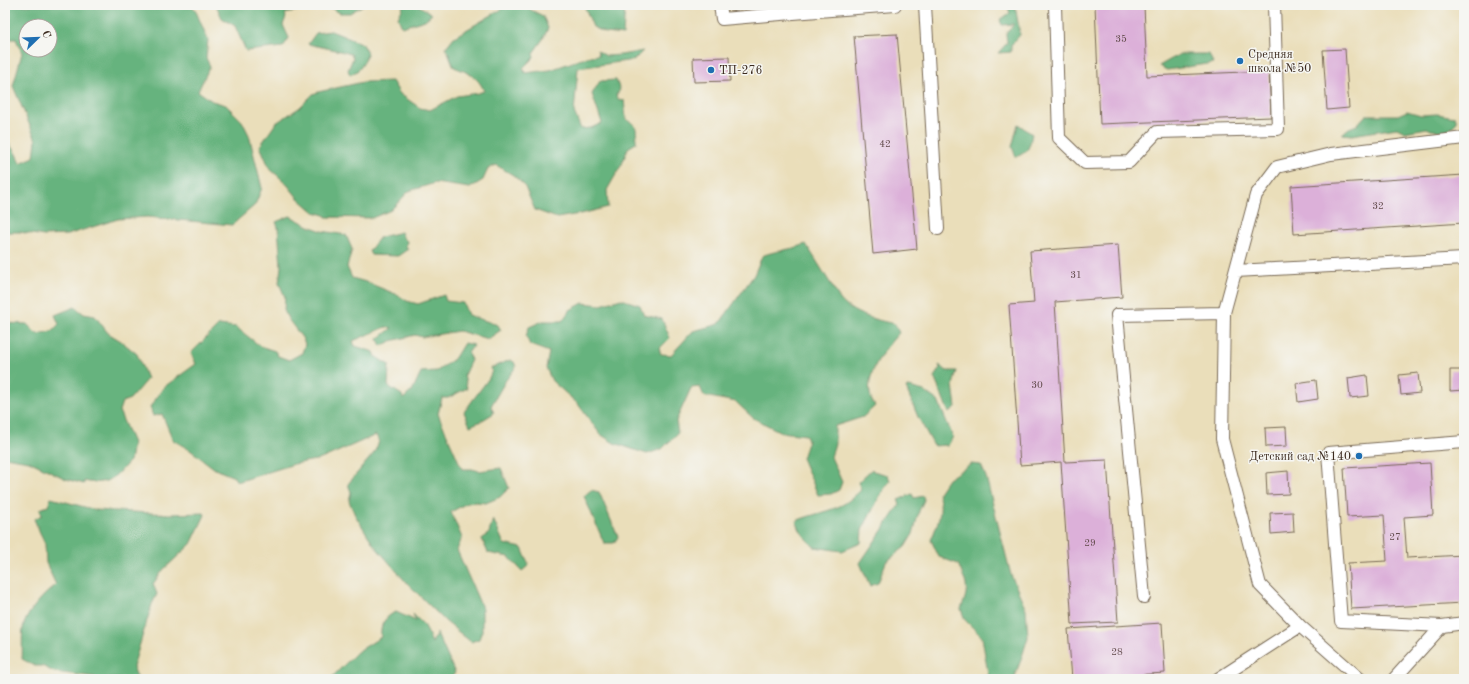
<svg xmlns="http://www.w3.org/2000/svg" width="1469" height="684" viewBox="0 0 1469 684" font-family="'Old Standard TT',serif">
<rect width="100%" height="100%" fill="#f6f6f2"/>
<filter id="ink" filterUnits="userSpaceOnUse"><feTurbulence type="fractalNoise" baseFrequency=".025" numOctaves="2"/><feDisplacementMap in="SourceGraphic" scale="8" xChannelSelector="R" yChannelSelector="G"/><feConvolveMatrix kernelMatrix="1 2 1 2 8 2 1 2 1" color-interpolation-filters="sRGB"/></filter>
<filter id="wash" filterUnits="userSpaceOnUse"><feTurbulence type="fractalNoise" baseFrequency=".012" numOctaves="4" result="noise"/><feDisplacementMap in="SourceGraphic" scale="16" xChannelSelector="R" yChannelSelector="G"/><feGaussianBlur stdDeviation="0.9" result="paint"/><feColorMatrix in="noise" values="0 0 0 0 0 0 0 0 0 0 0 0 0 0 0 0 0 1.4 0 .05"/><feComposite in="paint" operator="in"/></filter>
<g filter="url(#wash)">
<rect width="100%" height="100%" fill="#eadeba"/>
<path fill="#66b37e" stroke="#506e4e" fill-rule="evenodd" d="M5 5H191L195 9 208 40 206 58 210 66 198 91 212 101 226 105 242 121 249 135 262 188 255 205 232 225 147 217 118 219 67 235 44 236 20 232H5V137L16 154 20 163 34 157 36 140 13 86 22 53 16 39H5ZM26 26H50V50H26Z
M216 5H363L350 13H340L331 8H306L285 14 286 17 283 25 289 38 283 47 246 51 235 26 222 18Z
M402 5H418L432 14 425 20 402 27 398 18 403 7Z
M509 5H525L531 10 543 16 548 28 543 39 533 53 534 57 523 68 525 73 550 70 590 56 599 55 597 50 606 56 621 55 643 51 634 60 578 68 574 112 581 129 591 128 602 123 592 94 600 81 616 80 620 90 616 95 618 99 624 100 626 119C639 126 636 129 636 143L628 148 622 164 607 190 608 207 585 213 557 218 535 210 524 185 513 175 496 165 488 169 483 180 470 188 435 183 409 191 391 210 372 218 326 217 325 215 314 212 298 198 285 182 270 169 260 146 276 123 299 108 313 94 318 92 363 82 392 81 400 94 420 108 430 110 457 96 478 93 484 91C479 77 467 72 454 67L446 47 454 37Z
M584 5H625L623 35 606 33 593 27Z
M1007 5H1015L1020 35 1011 45V52L998 53 1007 43 1006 34 1014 24 1002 25 1000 20 1010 13Z
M331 31 363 44 367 54C363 65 361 70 350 75L348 70 353 58 351 54 340 51 308 44 316 33Z
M1180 54H1209L1213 63 1167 70 1159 66Z
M1407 111 1421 115 1437 114 1455 117 1457 122 1452 127 1444 131 1431 130 1427 128 1405 132 1397 128 1352 135 1342 134 1349 128 1357 125 1366 115H1398Z
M1018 124 1032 134C1029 147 1030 151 1016 157L1012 147Z
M290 216 311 227 322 231 346 235 352 249 347 267 352 278 366 282 398 295 407 301 418 304 444 295 446 301 463 303 468 315 498 325 501 330 488 339 459 331 422 337 415 335 391 341 381 346 378 339 392 328 386 327 353 341 355 346 374 352 376 357 389 365 388 386 402 395 403 399 412 391 421 372 437 371 454 359 464 343 474 345 468 353 471 360 464 375 467 388 448 398H442L438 414 462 469H472L479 471 501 468 509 488 500 497 486 503 476 502 467 503 451 512 462 538 457 550 482 608V631L479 639 471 642 445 621 405 581 374 545 355 515 349 501 351 492 348 484 374 453 379 442 376 435 321 459 294 464 237 482 234 477 215 469 190 450 173 440 162 414 153 416 150 407 164 387 196 364 191 353 219 325 236 327 260 346 275 351 278 356 289 360 302 353 305 344 303 339 288 319 284 310 285 297 279 283 281 266 278 227 276 222Z
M401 232 403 237 407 241 406 246 408 249 398 256 371 255 369 251 380 237Z
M806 244 837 294C845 313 876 320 895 324L899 333C885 348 866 372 870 394 870 398 873 403 875 406L863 417 835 426V443L831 457 842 482 839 490 831 494 818 495 802 458 808 440 806 435 781 432 753 418 736 402 704 396 700 387 691 388 676 421 678 433 662 449 647 454 614 443 600 434 578 404 552 381 546 368 549 352 530 345 526 336 529 327 543 321H562L570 310 583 303 601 305 621 299 640 305 644 315 662 319 670 338 659 349 661 354 671 355 693 331 719 324 754 275 762 256C776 250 792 250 806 244Z
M75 307 84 314 95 316 108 333 121 341 137 354 147 379 130 399 122 402 119 411 133 443 130 461C125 466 115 477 109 480 101 483 91 483 84 481V484L66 479 29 461 5 457V323L27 324 37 334 52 331 59 324 55 315Z
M510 360 514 362 516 367 506 380 491 406 494 413 481 421 470 426 464 412 489 378 492 371 491 368Z
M939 365 947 371H957L953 385 956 407 949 413 934 377 940 368Z
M909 387 924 391 938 401 953 437 947 447 946 445 934 446 918 417 906 388Z
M971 464 981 465 986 477 1011 575 1026 609 1028 637 1021 660 1015 675 1016 679H990L988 674 982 637 965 620 961 609C970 587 967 585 958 564L939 557 931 540C937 526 944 509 938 494L948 479Z
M872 469 873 471 888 475 890 481 882 492 862 530 861 543 842 551 814 547 801 532 796 521C812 514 829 512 844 504 850 500 856 495 861 490L858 482Z
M591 490 599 492 618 537 614 543H604L584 496Z
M912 494 914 498 923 496 924 500 919 511 913 534 905 547 886 562 878 583 870 586 860 563 900 504 898 500Z
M51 498 96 510 169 514 204 513 205 515 191 544 163 570 153 584 157 594 152 604 133 667 138 679H97L95 677 54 672 42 666H35L22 659C23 650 21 633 24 624 29 610 44 594 56 585L46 563 45 544 34 519 42 515 40 509 48 506Z
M493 519 504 544 522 548 529 565 522 571 509 557 488 553 482 539 489 533Z
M396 612 416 621 413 614 425 626 432 643 437 633 455 673 450 679H330L357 652 381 637C380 625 384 617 396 612Z"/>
<g id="blocks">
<path fill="#dcb0d9" d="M1095 5H1144L1147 76 1269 71 1271 117 1100 124Z
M897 34 917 249 873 254 854 36Z
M1345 49 1349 108 1327 110 1323 50Z
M729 57 730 81 694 82 693 58Z
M1464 175V223L1294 234 1291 186Z
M1118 245 1122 297 1055 302 1065 462 1107 460 1118 622 1072 624 1061 462 1020 465 1009 305 1034 303 1030 251Z
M1450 370H1464V390L1450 391Z
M1418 373 1420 393 1401 395 1399 375Z
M1367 375 1369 396 1350 398 1348 378Z
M1316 380 1318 399 1298 402 1296 383Z
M1286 427 1287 446 1266 447 1265 428Z
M1430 463 1433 515 1404 517 1407 558 1464 555V603L1351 609 1348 563 1387 561 1384 515 1347 517 1344 468Z
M1288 471 1289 494 1267 495 1266 473Z
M1293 512 1294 532 1271 534 1270 513Z
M1162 623 1165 673 1072 679 1068 629Z"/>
</g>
</g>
<g filter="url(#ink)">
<use href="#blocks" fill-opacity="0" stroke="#786955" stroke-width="1"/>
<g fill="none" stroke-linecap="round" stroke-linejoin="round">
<g stroke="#786955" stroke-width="14">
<path id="lane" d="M720 5 722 19 818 11
M818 5V11L895 5
M925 5 938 229
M1055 5 1059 138 1085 163 1129 162 1157 132 1278 129 1274 5
M1236 271 1464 259
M1144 597 1117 315 1224 313
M1442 626 1464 623
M1218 679 1300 626
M1360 679 1300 626 1260 585 1222 439 1224 313 1256 195 1277 167 1331 154 1464 138
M1394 679 1442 626 1341 621 1328 453 1464 442"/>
</g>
<use href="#lane" stroke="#fff" stroke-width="12"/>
</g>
</g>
<g fill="#1f6fb2" stroke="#f6f6f2" stroke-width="1.5">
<circle cx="1240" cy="61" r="4"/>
<circle cx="711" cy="70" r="4"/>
<circle cx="1359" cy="456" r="4"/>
</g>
<g text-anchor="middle" stroke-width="3" stroke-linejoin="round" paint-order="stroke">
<g font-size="10" fill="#634c4d">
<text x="1121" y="42">35</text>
<text x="885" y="147">42</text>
<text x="1378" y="209">32</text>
<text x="1076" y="278">31</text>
<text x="1037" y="388">30</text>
<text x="1395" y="540">27</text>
<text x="1090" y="546">29</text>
<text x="1117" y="655">28</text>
</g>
<g font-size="12" fill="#3b2a1e" stroke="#f6f6f2" text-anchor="start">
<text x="1248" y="58">Средняя<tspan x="1248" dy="14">школа №50</tspan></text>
<text x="719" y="74">ТП-276</text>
<text x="1351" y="460" text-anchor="end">Детский сад №140</text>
</g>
</g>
<rect width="1469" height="684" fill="none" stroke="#f6f6f2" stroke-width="20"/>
<g transform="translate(38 38) rotate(67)"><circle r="19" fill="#f6f6f2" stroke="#aba49d"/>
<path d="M0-3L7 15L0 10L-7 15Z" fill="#1f6fb2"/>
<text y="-6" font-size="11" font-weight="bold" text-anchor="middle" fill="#3b2a1e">С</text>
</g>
</svg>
